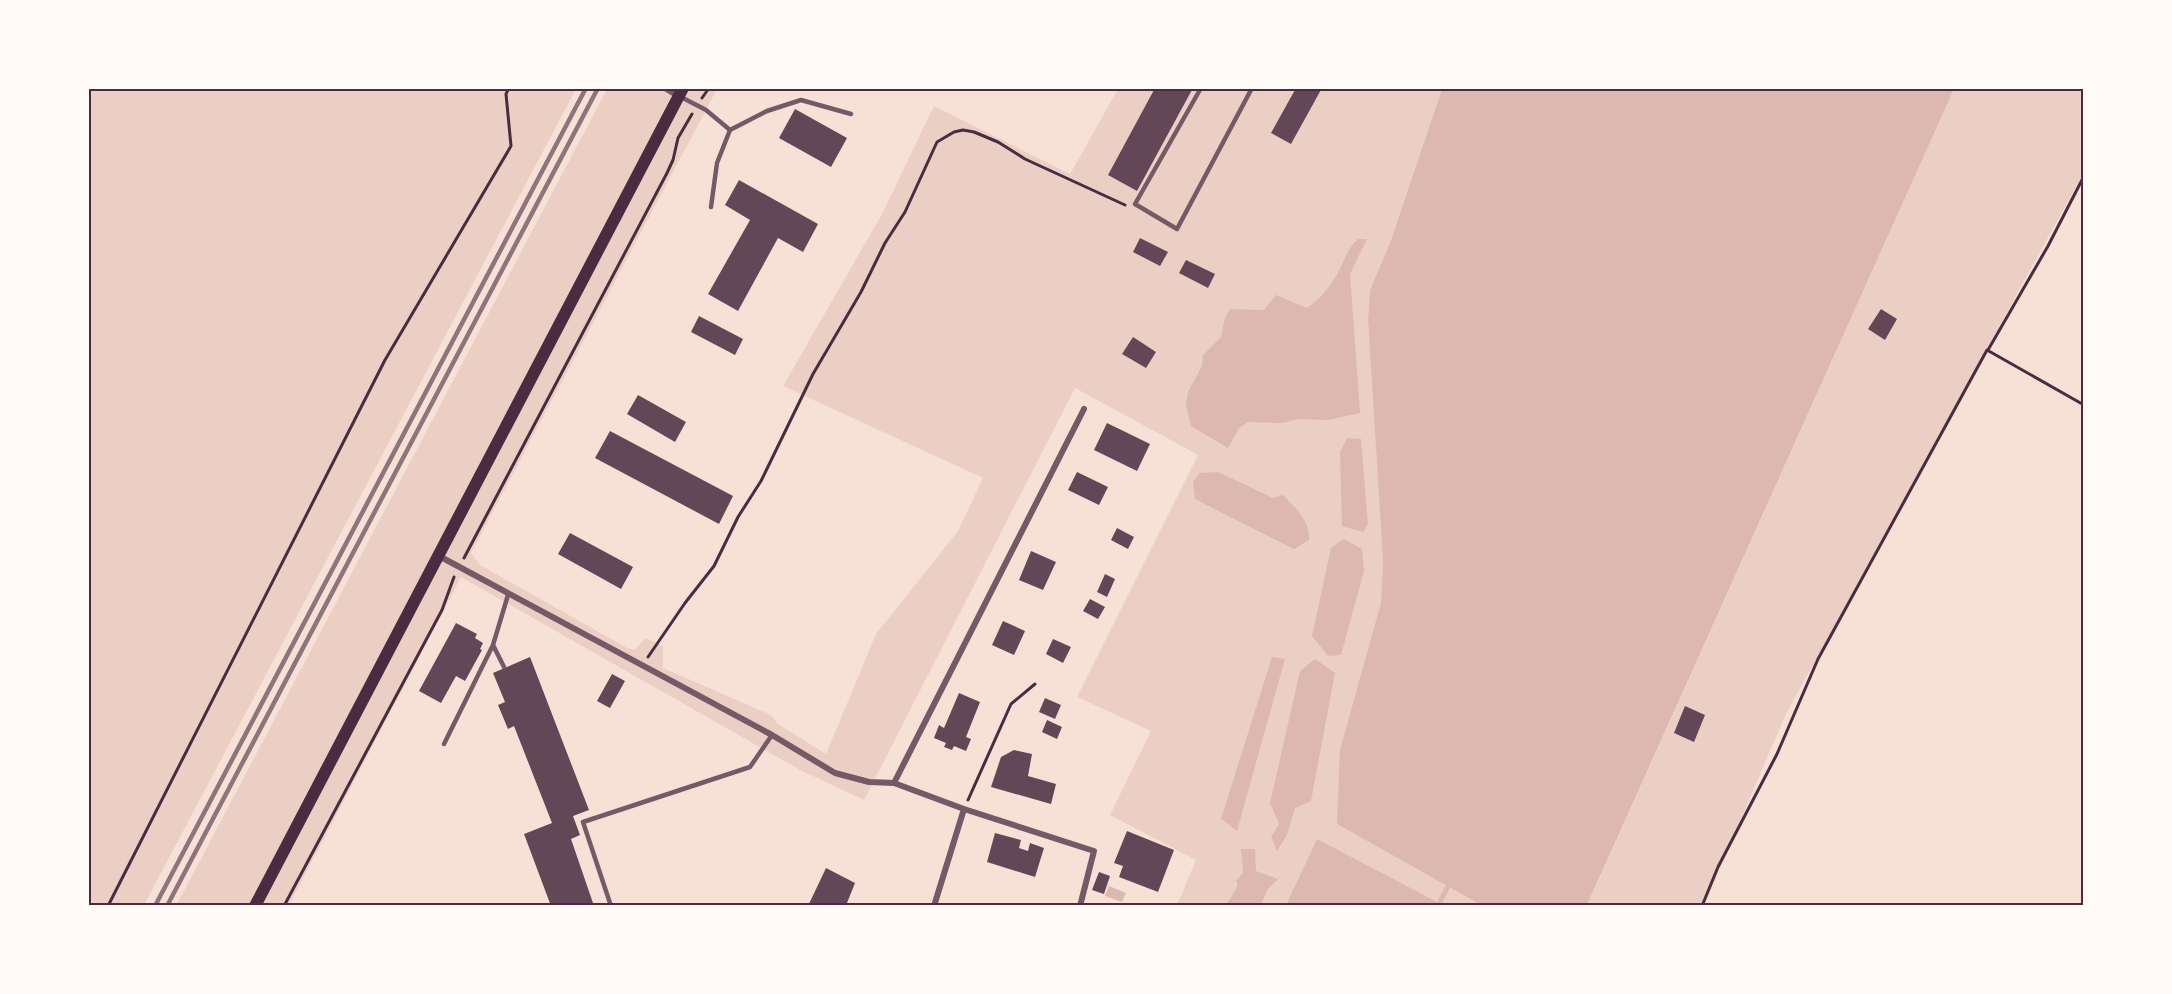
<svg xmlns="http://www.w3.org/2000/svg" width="2172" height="994" viewBox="0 0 2172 994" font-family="Figtree,sans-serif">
<rect width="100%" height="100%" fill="#f7e1d7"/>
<path fill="#ebcfc5" d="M88 89H576L144 905H89Z
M607 89H717L471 553 480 565 627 648 634 650 646 638 663 646V668L771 715 778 724 826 754 876 634 958 531 983 478 783 386 882 214 934 106 1070 174 1118 89H1442L1390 243 1370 290 1368 320 1383 562 1381 603 1337 824 1481 905H1443L1317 840 1286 905H1177L1196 860 1110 815 1151 731 1077 697 1198 455 1075 388 864 800 800 770 461 577 289 905 176 906Z
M1954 89H2083V174L1786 714 1704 905 1587 906Z"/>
<path fill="#dcb8b0" d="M1442 89H1954L1587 905H1481L1337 824 1340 750 1381 603 1383 562 1368 320 1370 290 1390 243Z
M1358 239H1367L1350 274 1360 413 1328 420 1297 419 1283 423 1248 422 1239 428 1228 448 1191 426 1186 404 1188 392 1202 366 1203 355 1221 337 1225 318 1230 309 1264 310 1276 295 1307 308C1322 298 1333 283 1341 267 1346 256 1348 248 1358 239Z
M1347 438 1361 439 1368 524 1363 532 1342 526 1340 452Z
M1218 472 1273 498 1283 495C1296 509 1310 520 1309 540L1294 549 1195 499 1193 482 1200 473Z
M1344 539 1362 549 1364 571 1341 655 1328 656 1312 636 1331 548Z
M1272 657 1285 659 1237 831 1221 819Z
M1315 659 1335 673 1311 801 1295 808 1287 835 1277 851 1271 837 1279 824 1270 803 1300 671Z
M1317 839 1443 905H1286Z
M1241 849H1255L1256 871 1278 879 1267 890 1261 905H1223L1229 901 1238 885 1236 881 1243 873Z
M1109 886 1126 893 1122 902 1105 896Z"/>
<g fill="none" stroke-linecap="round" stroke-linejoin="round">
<path stroke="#dcb8b0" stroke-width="5" d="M1438 906 1451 880"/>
</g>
<path fill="#644757" d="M1155 88H1193L1137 191 1108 175Z
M1296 88H1322L1291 144 1271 133Z
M795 109 847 138 831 167 779 138Z
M739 180 818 224 803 252 778 238 738 311 708 294 750 220 725 205Z
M1140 238 1168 252 1160 266 1133 252Z
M1186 260 1215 274 1208 288 1179 273Z
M1881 309 1897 319 1885 340 1868 329Z
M699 316 743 339 735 355 691 332Z
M1133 337 1156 352 1146 368 1122 354Z
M638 395 686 422 675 442 627 414Z
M1107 423 1150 444 1137 471 1094 450Z
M610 431 733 496 719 524 595 458Z
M1077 472 1108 487 1099 505 1068 490Z
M1117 528 1134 537 1128 549 1111 540Z
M570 533 633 567 621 589 558 554Z
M1031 551 1056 562 1043 590 1019 580Z
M1105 574 1115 579 1107 597 1097 592Z
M1090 599 1105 607 1098 619 1083 611Z
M1003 621 1025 631 1014 655 992 645Z
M456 623 477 634 475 638 483 643 480 649 482 650 465 681 456 676 441 703 419 691Z
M1053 639 1071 647 1063 663 1046 654Z
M530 657 589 810 573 816 580 835 571 839 594 906H551L524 834 552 823 514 726 508 729 498 705 505 702 493 673Z
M612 674 625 681 610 708 597 701Z
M959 693 980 702 966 737 971 739 966 751 954 746 952 750 944 747 946 743 934 738 939 725 944 728Z
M1045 698 1061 705 1055 719 1039 712Z
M1685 706 1705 715 1694 742 1674 733Z
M1047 720 1062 727 1057 739 1042 732Z
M1014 750 1032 754 1028 776 1056 784 1051 804 991 787 1001 757Z
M1127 831 1174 850 1158 892 1119 877 1123 866 1114 863Z
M995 833 1021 840 1019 848 1028 851 1030 843 1044 848 1035 877 987 862Z
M826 868 855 883 847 903 848 906H808Z
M1099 872 1110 876 1104 894 1092 890Z"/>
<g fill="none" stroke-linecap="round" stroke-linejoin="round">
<path stroke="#4a2c40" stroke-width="3" d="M702 98 709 88
M1988 350 2048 246 2084 176
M464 558 667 173 673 160 678 138 692 114
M648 657 685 603 714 566 738 517 761 481 813 374 861 292 885 243 905 212 937 142 954 132 963 130 974 132 998 142 1025 159 1125 205
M968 800 1011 704 1035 684
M108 906 385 360 511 146 506 94 509 88
M284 906 442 610 454 577
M1702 906 1718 867 1777 754 1818 659 1987 350 2084 405"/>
<path stroke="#755966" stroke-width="4.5" d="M1201 88 1135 204 1177 229 1252 88
M679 96 706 110 730 130 717 163 711 207
M730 130 767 111 801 100 851 114
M493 645 504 667
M444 744 493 645 508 595
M611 906 583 822 750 767 772 735"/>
<path stroke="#755966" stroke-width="6" d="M665 88 678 96
M439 556 772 735 835 773 869 782 894 783
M964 809 1094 851 1080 906
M934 906 964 809 894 783 1084 409"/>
<path stroke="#4a2c40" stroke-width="12" d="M255 906 683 88"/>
<path stroke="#8f747c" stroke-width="4.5" d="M155 906 586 88
M167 906 598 88"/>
</g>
<rect width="2172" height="994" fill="none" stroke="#fffaf5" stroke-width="180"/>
<rect x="90" y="90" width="1992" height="814" fill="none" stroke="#4a2c40" stroke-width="2"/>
</svg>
